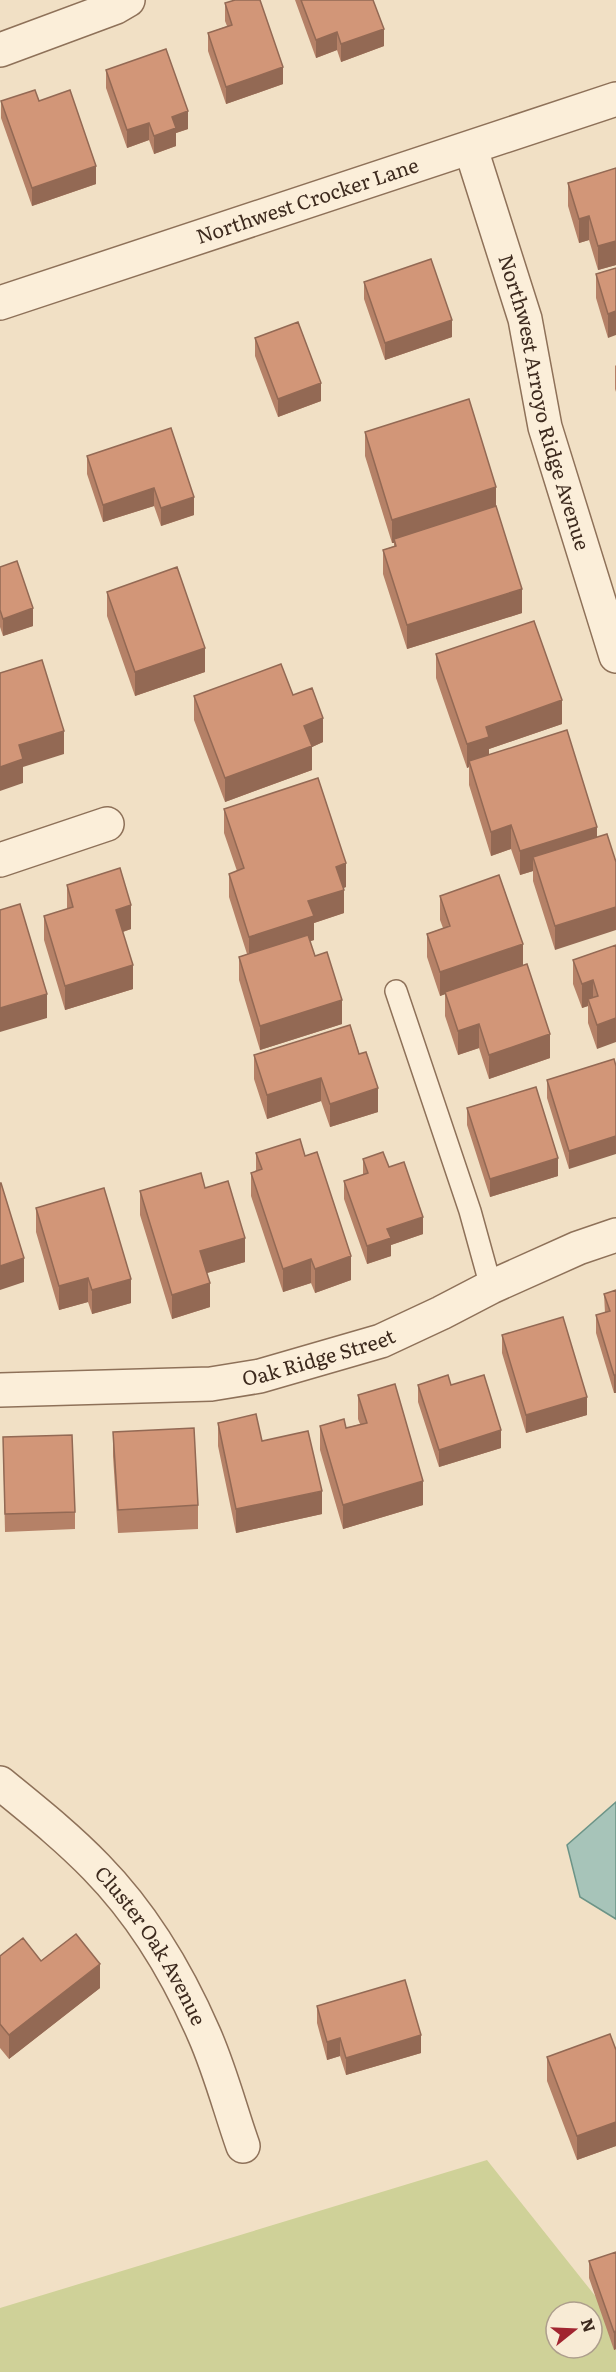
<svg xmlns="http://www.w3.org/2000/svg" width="616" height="2372" viewBox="0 0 616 2372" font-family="Literata,serif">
<rect width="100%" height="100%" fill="#f1e0c5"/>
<path fill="#cfd198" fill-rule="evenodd" d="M487 2160 616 2322V2372H0V2308ZM556 2312H592V2348H556Z"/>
<path fill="#a7c4b9" stroke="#6c9487" stroke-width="1.5" d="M616 1802V1919L580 1897 567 1845Z"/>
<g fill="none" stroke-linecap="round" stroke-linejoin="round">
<g stroke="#8e7159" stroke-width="24">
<path id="service" d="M396 991 470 1211 491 1287"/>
</g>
<g stroke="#8e7159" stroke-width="36">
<g id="minor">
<path d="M0 50 116 7 128 0"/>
<path id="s1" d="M471 149 525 319 545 427 616 656"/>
<path d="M0 860 107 824"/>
<path id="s2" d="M0 1390 211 1384 260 1376 381 1341 441 1313 491 1287 578 1248 616 1235"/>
<path id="s3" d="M0 1783C33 1810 66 1836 96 1867 142 1914 178 1974 204 2034 220 2070 230 2109 243 2146"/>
</g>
</g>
<g stroke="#8e7159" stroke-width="36">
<g id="tertiary">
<path id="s4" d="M0 303 616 99"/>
</g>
</g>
<use href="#service" stroke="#fbeed9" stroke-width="21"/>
<use href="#minor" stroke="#fbeed9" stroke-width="33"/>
<use href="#tertiary" stroke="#fbeed9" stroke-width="33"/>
</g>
<path fill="#b58167" d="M295 0H373L384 46 341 62 337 50 316 58Z
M225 3 283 84 226 104 208 51V33L227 26 225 21Z
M106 70 188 129 176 133V146L154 154 149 140 127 148 106 88Z
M1 101H39L96 184 32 206 1 118Z
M616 168V265L598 270 589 240 579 243 568 206V183Z
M616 268 608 338 596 298V274Z
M364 282 452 337 385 360 364 299Z
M255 338 321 401 278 417 255 356Z
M616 365V392L615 389V366Z
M365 432 496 508 522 613 407 649 383 574V550L394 546V543H392L365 456Z
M87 456 194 497V515L161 526 154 506 103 522 87 474Z
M0 567 33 626 3 636 0 627Z
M107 592 205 672 135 696 107 616Z
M436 654 562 724 489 749V755L567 730 555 950 533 881V871L520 875 511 849 491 856 469 785V767L467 768 436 678Z
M293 695 323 742 312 747V770L225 802 194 720V696Z
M224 809 346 887 343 888 344 913 314 923V940L310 941 315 956 342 1024 260 1050 239 980V957L247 954 229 897V874L237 871 224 833Z
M67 885 131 929 123 932 133 989 65 1010 44 940V916L67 909Z
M440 896 523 966 550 1058 489 1079 479 1048 458 1055 445 1016V994L440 996 427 957V934L443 928 440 920Z
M616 945 597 1049 588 1023V1006L582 1008 573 984V960Z
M350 1025 378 1112 330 1127 321 1101 267 1119 254 1079V1055Z
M614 1059 569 1169 547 1098V1080Z
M467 1108 558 1176 490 1197 467 1125Z
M256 1153 305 1156 351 1280 315 1293 311 1283 283 1292 251 1196V1173L256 1171Z
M363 1159 389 1167 423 1234 391 1245V1256L367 1264 344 1199V1181L363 1175Z
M205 1188 245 1262 207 1273 210 1307 172 1319 140 1215V1191Z
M36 1208 131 1303 92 1314 88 1302 59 1310 36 1232Z
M616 1290 614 1393 596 1333V1315L605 1313 604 1294Z
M502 1335 587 1415 526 1433 502 1353Z
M418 1385H451L501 1448 439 1467 418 1402Z
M358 1395 423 1505 343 1529 320 1450V1426L346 1428 360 1424 358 1419Z
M218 1423 262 1441 322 1514 236 1533 218 1446Z
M113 1432 198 1505V1529L118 1533 113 1456Z
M3 1437 75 1512V1529L5 1532Z
M0 1956 41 1961 100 1988 9 2059 0 2048Z
M317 2006 421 2053 346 2075 340 2056 327 2060 317 2023Z
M616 2050V2146L577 2160 547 2081V2057Z
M616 2252V2349L614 2350 589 2278V2261Z"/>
<path fill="#936954" d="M384 29V46L341 62V44Z
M337 32V50L316 58V40Z
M283 67V84L226 104V87Z
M188 111V129L176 133V146L154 154V136L172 117Z
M149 123V140L127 148V130Z
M96 166V184L32 206V188Z
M589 216V240L579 243V219Z
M616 241V265L598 270V246Z
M616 311V335L608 338V314Z
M452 320V337L385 360V343Z
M321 383V401L278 417V399Z
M496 487V511L394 539V543H392V520Z
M154 488V506L103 522V505Z
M194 497V515L161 526V508Z
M522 589V613L407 649V625Z
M33 608V626L3 636V619Z
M205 648V672L135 696V672Z
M562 700V724L489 749V760L469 761V767L467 768V744L486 727Z
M323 718V742L312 747V770L225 802V778L304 726Z
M64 731V754L23 767V783L0 791V767L19 745Z
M511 825V849L491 856V832Z
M597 827V851L533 857V871L520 875V851Z
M346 863V887L336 891V867Z
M344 890V913L314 923V940L249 961V937L308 901Z
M131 905V929L116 934V910Z
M616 907V930L555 950V926Z
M523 944V967L440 996V972Z
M133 965V989L65 1010V986Z
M593 980V1004L588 999V1006L582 1008V984Z
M47 994V1018L0 1032V1008Z
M342 1000V1024L260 1050V1026Z
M616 1018V1042L597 1049V1025Z
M479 1024V1048L458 1055V1031Z
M550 1034V1058L489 1079V1055Z
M321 1078V1101L267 1119V1095Z
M378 1088V1112L330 1127V1104Z
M616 1136V1154L569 1169V1151Z
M558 1158V1176L490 1197V1179Z
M423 1217V1234L391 1245V1256L367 1264V1246L387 1229Z
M245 1238V1262L200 1275V1251Z
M351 1256V1280L315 1293V1269Z
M24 1258V1282L0 1290V1266Z
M311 1259V1283L283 1292V1269Z
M88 1278V1302L59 1310V1286Z
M131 1279V1303L92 1314V1290Z
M210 1283V1307L172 1319V1295Z
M614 1375H616V1393H614Z
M587 1397V1415L526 1433V1415Z
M501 1430V1448L439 1467V1450Z
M423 1481V1505L343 1529V1505Z
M322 1491V1514L236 1533V1509Z
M100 1964V1988L9 2059V2035Z
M421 2035V2053L346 2075V2058Z
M340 2038V2056L327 2060V2042Z
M616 2122V2146L577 2160V2136Z
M616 2331V2349L614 2350V2332Z"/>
<path fill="#d29678" stroke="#936954" stroke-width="1.5" d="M235 0H260L283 67 226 87 208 33 232 25 225 3Z
M301 0H373L384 29 341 44 337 32 316 40Z
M166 49 188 111 172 117 176 128 154 136 149 123 127 130 106 70Z
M35 90 39 101 70 90 96 166 32 188 1 101Z
M616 168V241L598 246 589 216 579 219 568 183Z
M431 259 452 320 385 343 364 282Z
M616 268V311L608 314 596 274Z
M298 322 321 383 278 399 255 338Z
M469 399 496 487 392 520 365 432Z
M171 428 194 497 161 508 154 488 103 505 87 456Z
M496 506 522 589 407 625 383 550 396 546 394 539Z
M17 561 33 608 3 619 0 610V567Z
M177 567 205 648 135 672 107 592Z
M534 621 562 700 486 727 489 737 467 744 436 654Z
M42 660 64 731 19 745 23 759 0 767V673Z
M281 664 293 695 312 688 323 718 304 726 312 746 225 778 194 696Z
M567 730 597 827 520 851 511 825 491 832 469 761Z
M318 778 346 863 336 867 344 890 308 901 314 916 249 937 229 874 244 868 224 809Z
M607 834 616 862V907L555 926 533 857Z
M120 868 131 905 116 910 133 965 65 986 44 916 73 907 67 885Z
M499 875 523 944 440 972 427 934 450 926 440 896Z
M20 904 47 994 0 1008V910Z
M308 935 315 956 327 952 342 1000 260 1026 239 957Z
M616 945V1018L597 1025 588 999 598 996 593 980 582 984 573 960Z
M527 964 550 1034 489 1055 479 1024 458 1031 445 992Z
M350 1025 359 1054 366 1052 378 1088 330 1104 321 1078 267 1095 254 1055Z
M614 1059 616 1066V1136L569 1151 547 1080Z
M536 1087 558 1158 490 1179 467 1108Z
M300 1139 305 1156 317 1152 351 1256 315 1269 311 1259 283 1269 251 1173 262 1169 256 1153Z
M383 1152 389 1167 404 1162 423 1217 387 1229 391 1238 367 1246 344 1181 368 1173 363 1159Z
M201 1173 205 1188 228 1181 245 1238 200 1251 210 1283 172 1295 140 1191Z
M0 1183H1L24 1258 0 1266Z
M104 1188 131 1279 92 1290 88 1278 59 1286 36 1208Z
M616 1290V1375H614L596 1315 610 1311 604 1294Z
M563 1317 587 1397 526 1415 502 1335Z
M448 1375 451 1385 484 1375 501 1430 439 1450 418 1385Z
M395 1384 423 1481 343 1505 320 1426 344 1419 346 1428 367 1423 358 1395Z
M256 1414 262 1441 308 1431 322 1491 236 1509 218 1423Z
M194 1428 198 1505 118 1510 113 1432Z
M72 1435 75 1512 5 1514 3 1437Z
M76 1934 100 1964 9 2035 0 2024V1956L23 1938 41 1961Z
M405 1980 421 2035 346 2058 340 2038 327 2042 317 2006Z
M610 2034 616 2050V2122L577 2136 547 2057Z
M616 2252V2331L614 2332 589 2261Z"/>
<g text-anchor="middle" stroke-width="6" stroke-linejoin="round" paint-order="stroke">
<g font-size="20" fill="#3d2a1e" stroke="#f8ebd5">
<text dy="7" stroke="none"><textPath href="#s4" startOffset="324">Northwest Crocker Lane</textPath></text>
<text dy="7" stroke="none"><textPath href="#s1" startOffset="264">Northwest Arroyo Ridge Avenue</textPath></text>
<text dy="7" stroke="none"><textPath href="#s2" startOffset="322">Oak Ridge Street</textPath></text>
<text dy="7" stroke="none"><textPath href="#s3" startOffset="224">Cluster Oak Avenue</textPath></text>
</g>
</g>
<g transform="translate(574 2330) rotate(72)"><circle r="28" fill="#f8ebd5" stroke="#ad9e8c" stroke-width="1.5"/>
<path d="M0-4.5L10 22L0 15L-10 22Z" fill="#a12530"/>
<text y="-9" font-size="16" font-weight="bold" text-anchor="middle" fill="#3d2a1e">N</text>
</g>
</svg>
